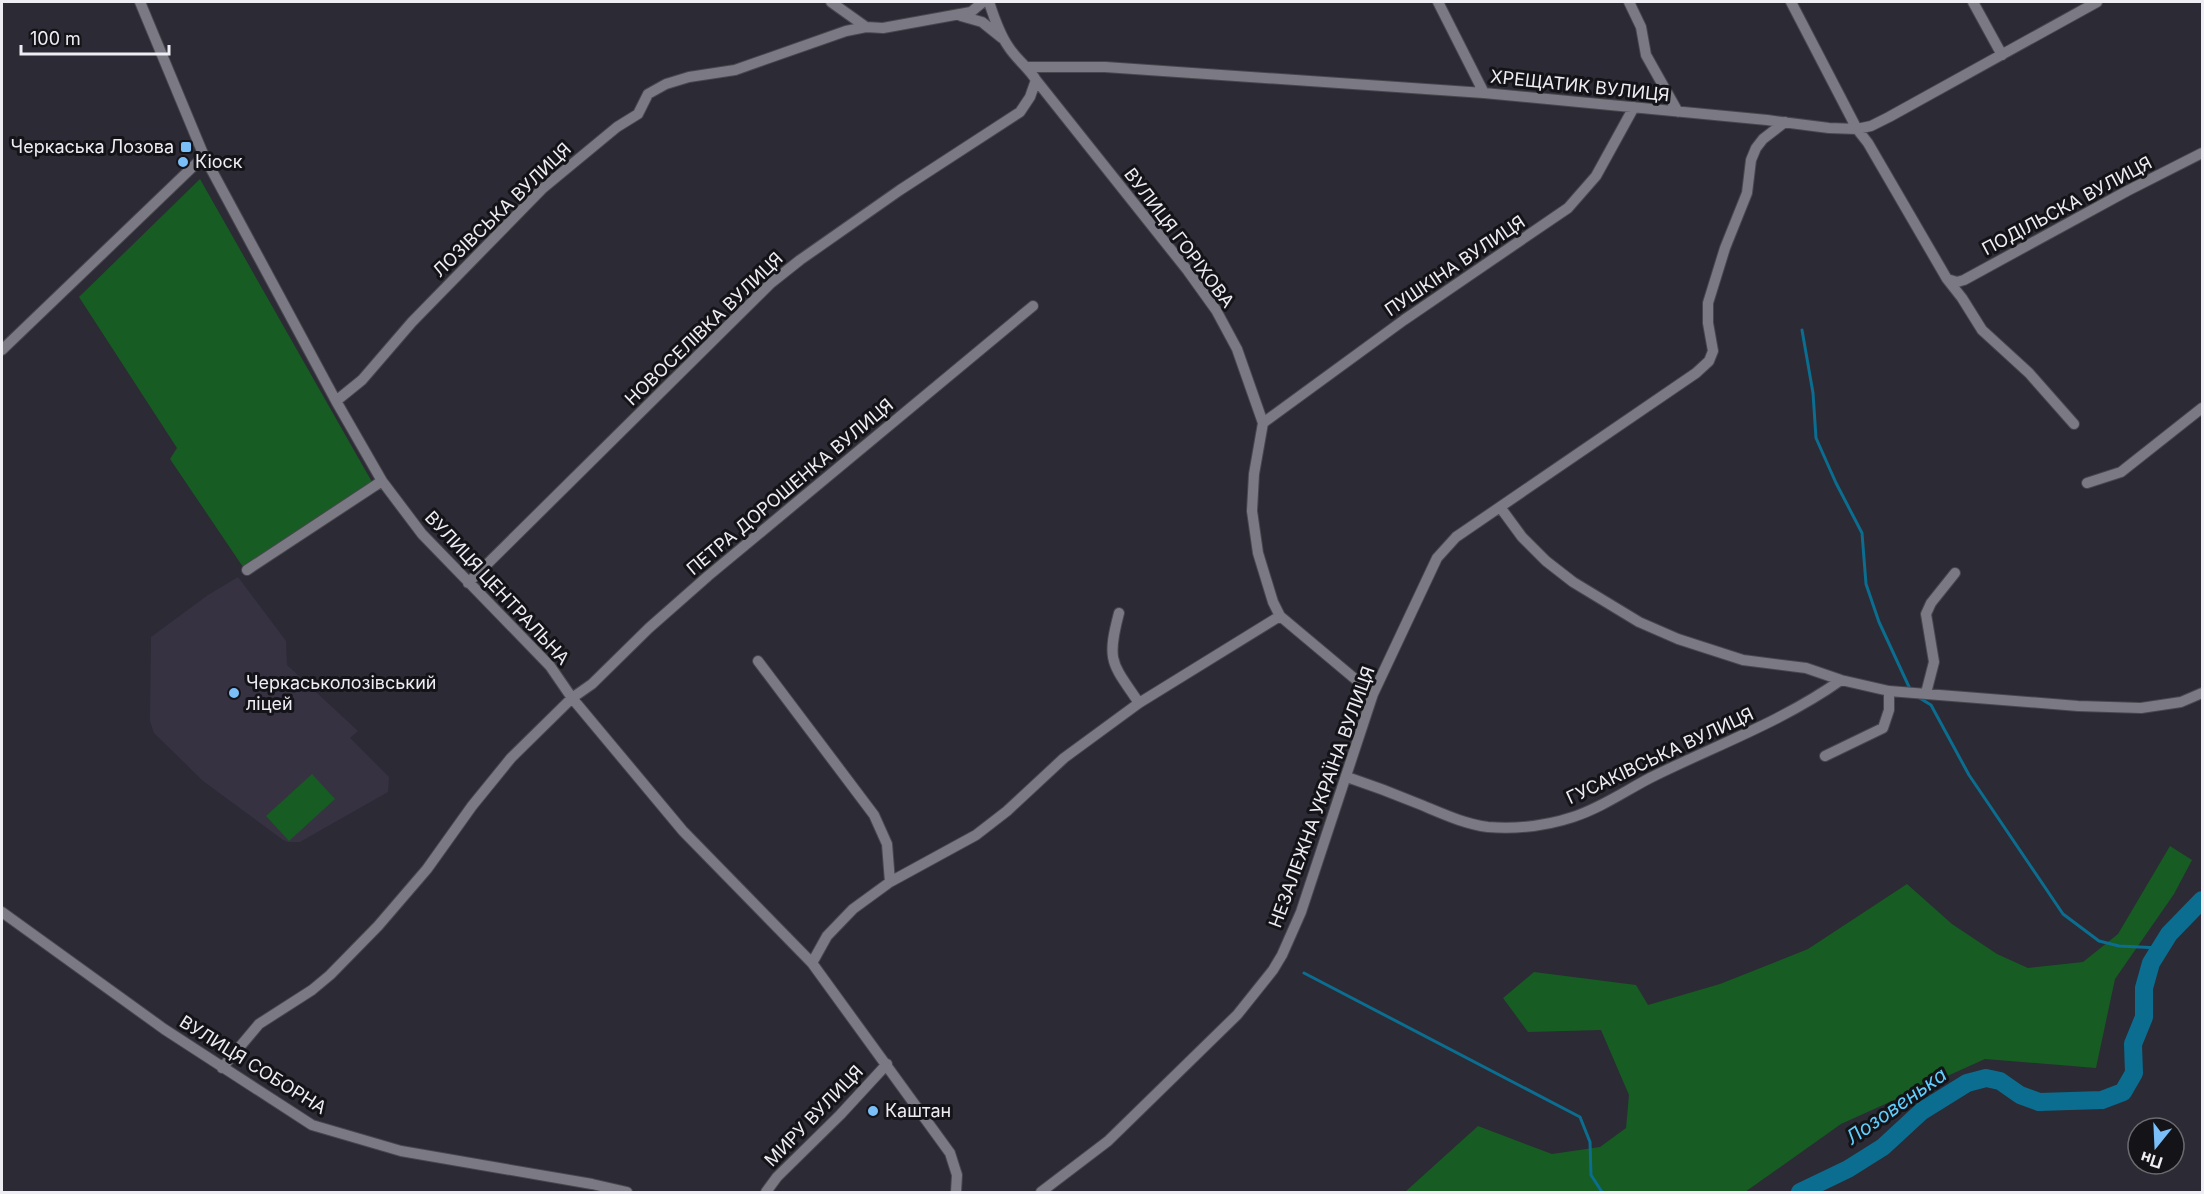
<svg xmlns="http://www.w3.org/2000/svg" width="2204" height="1194" viewBox="0 0 2204 1194" font-family="Inter,sans-serif">
<rect width="100%" height="100%" fill="#2c2a34"/>
<path fill="#363242" d="M238 577 286 641 287 665 358 731 350 738 389 777 388 792 300 842H288L283 840 203 781 154 733 150 721 151 637 208 595Z"/>
<path fill="#175c23" d="M200 179 372 482 243 567 170 459 177 448 79 297Z
M312 774 335 799 289 841 266 816Z
M2170 846 2192 860 2174 894 2115 979 2096 1068 1985 1059 1841 1124 1745 1192H1405L1478 1126 1552 1154 1600 1147 1626 1128 1629 1095 1601 1030 1528 1032 1503 998 1534 972 1636 985 1648 1005 1720 984 1808 949 1907 884 1952 924 1997 954 2028 968 2083 962 2118 934Z"/>
<g fill="none" stroke-linecap="round" stroke-linejoin="round">
<path stroke="#0b6e90" stroke-width="3" d="M1802 330 1813 393 1816 438 1836 483 1862 533 1866 584 1879 622 1910 689
M1918 697 1931 705 1969 775 2063 914 2099 941 2119 946 2160 948
M1304 973 1580 1117 1590 1142 1591 1175 1602 1192"/>
<path stroke="#0b6e90" stroke-width="18" d="M1800 1192 1848 1169 1883 1147 1922 1111 1967 1083 1986 1078 2000 1081 2020 1095 2039 1102 2102 1100 2123 1092 2134 1073 2133 1044 2144 1017V988L2151 963 2169 934 2202 900"/>
<g stroke="#48474f" stroke-width="12">
<path id="minor" d="M140 2 204 156 336 401 382 481 422 534 550 666 572 698 683 831 812 963 950 1153 957 1175 956 1192
M831 2 866 27
M989 2C994 17 999 33 1008 46 1016 59 1028 67 1036 80L1188 271 1216 310 1237 349 1263 423 1254 474 1252 511 1258 553 1273 602 1280 616 1373 694
M1438 2 1484 93
M1629 2 1641 27 1646 55 1678 112
M1791 2 1857 129 1868 143 1947 279 1962 298 1982 330 2029 373 2074 424
M1973 2 2002 55
M961 16 982 22 1002 38
M1028 67H1105L1484 93 1767 120 1829 128 1857 129 1871 126 1889 117 2097 2
M1947 279 1957 282 1964 280 2127 191 2202 153
M2 350 204 156
M336 401 362 380 412 322 542 189 617 127 638 114 648 94 666 84 689 77 735 70 846 31 866 27 883 28 971 12 983 2
M1263 423 1404 320 1568 208 1596 176 1634 107
M2087 483 2121 472 2202 408
M1500 507 1522 537 1546 561 1573 582 1639 622 1678 639 1743 660 1806 668 1841 680 1889 691 2078 706 2141 708 2181 702 2202 693
M247 570 382 481
M468 583 771 283 800 260 900 190 1020 112 1030 97 1036 80
M1119 613C1106 662 1112 663 1139 703
M758 661 874 815 887 844 890 882
M1926 693 1934 662 1926 614 1931 603 1955 573
M1825 756 1883 728 1889 710V691
M1347 777C1371 785 1395 794 1419 804 1441 813 1464 824 1488 827 1516 829 1546 826 1573 817 1601 808 1625 791 1650 778 1714 746 1782 722 1841 680
M2 912 164 1029 312 1125 401 1151 592 1184 627 1192
M812 963 827 936 853 909 890 882 976 835 1007 811 1064 758 1139 703 1280 616
M222 1068 259 1024 312 990 330 975 378 926 427 869 472 806 511 758 572 698 592 684 649 628 708 576 1033 306
M766 1192 777 1177 840 1115 887 1064
M1041 1192 1108 1141 1237 1015 1273 970 1282 955 1301 912 1373 694 1437 558 1456 537 1696 373 1709 361 1713 351 1708 323V303L1725 248 1747 193 1751 160 1756 148 1763 139 1785 122"/>
</g>
<use href="#minor" stroke="#7b7984" stroke-width="10"/>
</g>
<g fill="#7abff8" stroke="#141318" stroke-width="2">
<rect x="180" y="141" width="12" height="12" rx="3"/>
<circle cx="183" cy="162" r="6"/>
<circle cx="234" cy="693" r="6"/>
<circle cx="873" cy="1111" r="6"/>
</g>
<g text-anchor="middle" stroke-width="6" stroke-linejoin="round" paint-order="stroke">
<g font-size="18" fill="#eeedf3" stroke="#141318">
<text transform="translate(1580 86) rotate(6)" y="6">ХРЕЩАТИК ВУЛИЦЯ</text>
<text transform="translate(2067 206) rotate(-28)" y="6">ПОДІЛЬСКА ВУЛИЦЯ</text>
<text transform="translate(502 210) rotate(-44)" y="6">ЛОЗІВСЬКА ВУЛИЦЯ</text>
<text transform="translate(1179 238) rotate(53)" y="6">ВУЛИЦЯ ГОРІХОВА</text>
<text transform="translate(1455 266) rotate(-34)" y="6">ПУШКІНА ВУЛИЦЯ</text>
<text transform="translate(704 329) rotate(-44)" y="6">НОВОСЕЛІВКА ВУЛИЦЯ</text>
<text transform="translate(790 487) rotate(-40)" y="6">ПЕТРА ДОРОШЕНКА ВУЛИЦЯ</text>
<text transform="translate(497 588) rotate(47)" y="6">ВУЛИЦЯ ЦЕНТРАЛЬНА</text>
<text transform="translate(1660 756) rotate(-25)" y="6">ГУСАКІВСЬКА ВУЛИЦЯ</text>
<text transform="translate(1322 797) rotate(-70)" y="6">НЕЗАЛЕЖНА УКРАЇНА ВУЛИЦЯ</text>
<text transform="translate(253 1065) rotate(32)" y="6">ВУЛИЦЯ СОБОРНА</text>
<text transform="translate(814 1116) rotate(-46)" y="6">МИРУ ВУЛИЦЯ</text>
</g>
<g font-size="18" fill="#eeedf3" stroke="#141318" text-anchor="start">
<text x="174" y="153" text-anchor="end">Черкаська Лозова</text>
<text x="195" y="168">Кіоск</text>
<text x="246" y="689">Черкаськолозівський<tspan x="246" dy="21">ліцей</tspan></text>
<text x="885" y="1117">Каштан</text>
</g>
<g font-size="20" font-style="italic" fill="#60cffe" stroke="#141318">
<text transform="translate(1896 1106) rotate(-35)" y="7">Лозовенька</text>
</g>
</g>
<rect width="2204" height="1194" fill="none" stroke="#eeedf3" stroke-width="6"/>
<g transform="translate(2156 1146) rotate(198)"><circle r="28" fill="#141318" stroke="#6b6a70" stroke-width="1.5"/>
<path d="M0-4.5L10 22L0 15L-10 22Z" fill="#7abff8"/>
<text y="-9" font-size="16" font-weight="bold" text-anchor="middle" fill="#eeedf3">Пн</text>
</g>
<path d="M21 45v9h148v-9" fill="none" stroke="#eeedf3" stroke-width="3"/>
<text x="30" y="45" font-size="18" fill="#eeedf3" stroke="#141318" stroke-width="4.5" paint-order="stroke">100 m</text>
</svg>
